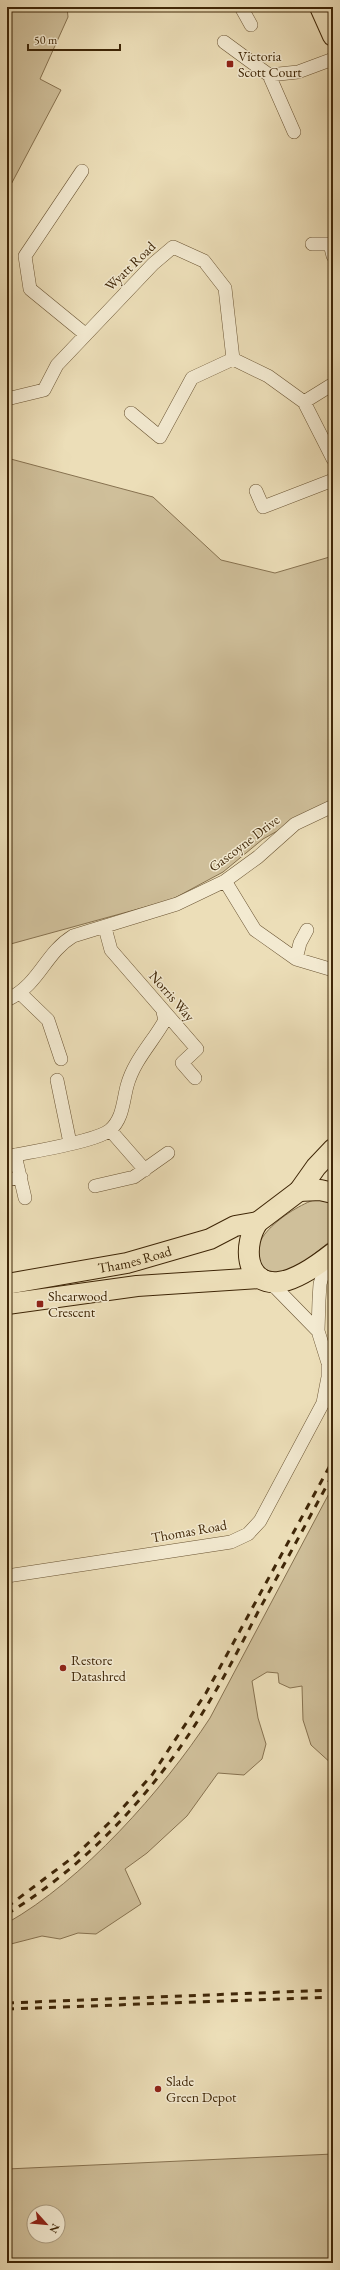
<svg xmlns="http://www.w3.org/2000/svg" width="340" height="2270" viewBox="0 0 340 2270" font-family="'EB Garamond',serif">
<rect width="100%" height="100%" fill="#ecdeb8"/>
<filter id="stains"><feTurbulence type="fractalNoise" baseFrequency=".005" numOctaves="4"/><feColorMatrix values="0 0 0 0 .2 0 0 0 0 .09 0 0 0 0 .02 0 0 0 .5 -.17"/></filter>
<radialGradient id="worn" r=".72"><stop offset=".6" stop-color="#630" stop-opacity="0"/><stop offset="1" stop-color="#630" stop-opacity=".3"/></radialGradient>
<path fill="#cfbf9a" stroke="#877250" fill-rule="evenodd" d="M7 7H67L68 17 40 79 61 90 7 192Z
M7 458 153 497 221 560 275 573 333 556V800L263 839 223 872 171 900 7 945Z
M320 1198 333 1204V1239L300 1265 276 1274C272 1272 265 1271 262 1267 239 1240 298 1203 320 1198Z
M333 1486V1765L311 1745 303 1720 302 1686 290 1688 279 1683 278 1673 267 1672 252 1681 258 1718 266 1744 262 1759 244 1775 218 1773 187 1816 147 1853 125 1869 141 1904 96 1934 78 1933 60 1939 42 1936 7 1945V1923C82 1881 163 1790 210 1718Z
M333 2154V2263H7V2169ZM34 2212H58V2236H34Z"/>
<g fill="none" stroke-linecap="round" stroke-linejoin="round">
<g stroke="#6a5433" stroke-width="14">
<path id="minor" d="M241 7 251 25
M224 42 269 75 294 132
M269 75 298 72 333 59
M82 171 25 256 30 289 85 334
M312 244H330L333 256
M7 397 11 398 44 390 57 365 153 264 173 247 204 261 225 288 233 359 268 376 304 402 333 459
M304 402 333 384
M131 413 160 437 192 378 233 359
M256 491 263 507 333 480
M225 881 255 930 296 959 333 970
M105 928 111 950 197 1049 182 1063 195 1078
M296 959 300 943 307 930
M20 993 48 1020 61 1059
M7 1000C41 983 44 954 73 936L177 904 225 881 258 857 295 824 333 806
M57 1080 70 1143
M110 1130 145 1170
M15 1155 25 1198
M7 1157C28 1152 96 1142 110 1130 123 1119 123 1101 127 1086 134 1060 153 1042 165 1020L163 1012
M7 1180 21 1177
M95 1186 134 1177 168 1153
M267 1282 276 1288 318 1331
M7 1576 231 1542 248 1534 260 1521 323 1403 328 1377V1363L318 1331 319 1300 320 1284 328 1257"/>
</g>
<g stroke="#3f2607" stroke-width="22">
<g id="primary">
<path d="M320 7 333 36"/>
<path d="M333 1149 316 1167 299 1191 258 1222C243 1243 244 1286 279 1282 297 1280 319 1264 333 1253"/>
<path d="M299 1191 320 1190 333 1193"/>
<path id="s1" d="M7 1284 127 1263 210 1239 235 1226 258 1222"/>
<path d="M7 1304 137 1286 260 1278"/>
</g>
</g>
<use href="#minor" stroke="#f3ead1" stroke-width="13"/>
<use href="#primary" stroke="#ecdeb8" stroke-width="20"/>
<path stroke="#3f2607" stroke-width="3" stroke-dasharray="7 7" stroke-linecap="butt" d="M7 1907 76 1855 110 1822 152 1775 206 1693 333 1460
M7 1914C92 1862 162 1784 212 1697 229 1669 244 1639 259 1610 284 1565 308 1520 333 1474
M7 2003 333 1990
M7 2009 333 1997"/>
</g>
<g fill="#8f2418" stroke="#f3ead1" stroke-width="1.5">
<rect x="226" y="60" width="8" height="8" rx="2"/>
<rect x="36" y="1300" width="8" height="8" rx="2"/>
<circle cx="63" cy="1668" r="4"/>
<circle cx="158" cy="2089" r="4"/>
</g>
<g text-anchor="middle" stroke-width="3" stroke-linejoin="round" paint-order="stroke">
<g font-size="14" fill="#3f2607" stroke="#f3ead1" text-anchor="start">
<text x="238" y="61">Victoria<tspan x="238" dy="16">Scott Court</tspan></text>
<text x="48" y="1301">Shearwood<tspan x="48" dy="16">Crescent</tspan></text>
<text x="71" y="1665">Restore<tspan x="71" dy="16">Datashred</tspan></text>
<text x="166" y="2086">Slade<tspan x="166" dy="16">Green Depot</tspan></text>
</g>
<g font-size="14" fill="#3f2607" stroke="#f3ead1">
<text transform="translate(130 266) rotate(-44)" y="5">Wyatt Road</text>
<text transform="translate(244 843) rotate(-37)" y="5">Gascoyne Drive</text>
<text transform="translate(172 996) rotate(49)" y="5">Norris Way</text>
<text dy="5" stroke="none"><textPath href="#s1" startOffset="130">Thames Road</textPath></text>
<text transform="translate(189 1531) rotate(-10)" y="5">Thomas Road</text>
</g>
</g>
<rect width="340" height="2270" fill="none" stroke="#ecdeb8" stroke-width="24"/>
<rect x="8" y="8" width="324" height="2254" fill="none" stroke="#3f2607" stroke-width="2"/>
<rect x="12" y="12" width="316" height="2246" fill="none" stroke="#3f2607"/>
<g transform="translate(46 2224) rotate(117)"><circle r="19" fill="#f3ead1" stroke="#ab9c80"/>
<path d="M0-3L7 15L0 10L-7 15Z" fill="#8f2418"/>
<text y="-6" font-size="11" font-weight="bold" text-anchor="middle" fill="#3f2607">N</text>
</g>
<path d="M28 44v6h92v-6" fill="none" stroke="#3f2607" stroke-width="2"/>
<text x="34" y="44" font-size="12" fill="#3f2607" stroke="#f3ead1" stroke-width="3" paint-order="stroke">50 m</text>
<rect width="100%" height="100%" filter="url(#stains)"/>
<rect width="100%" height="100%" fill="url(#worn)"/>
</svg>
